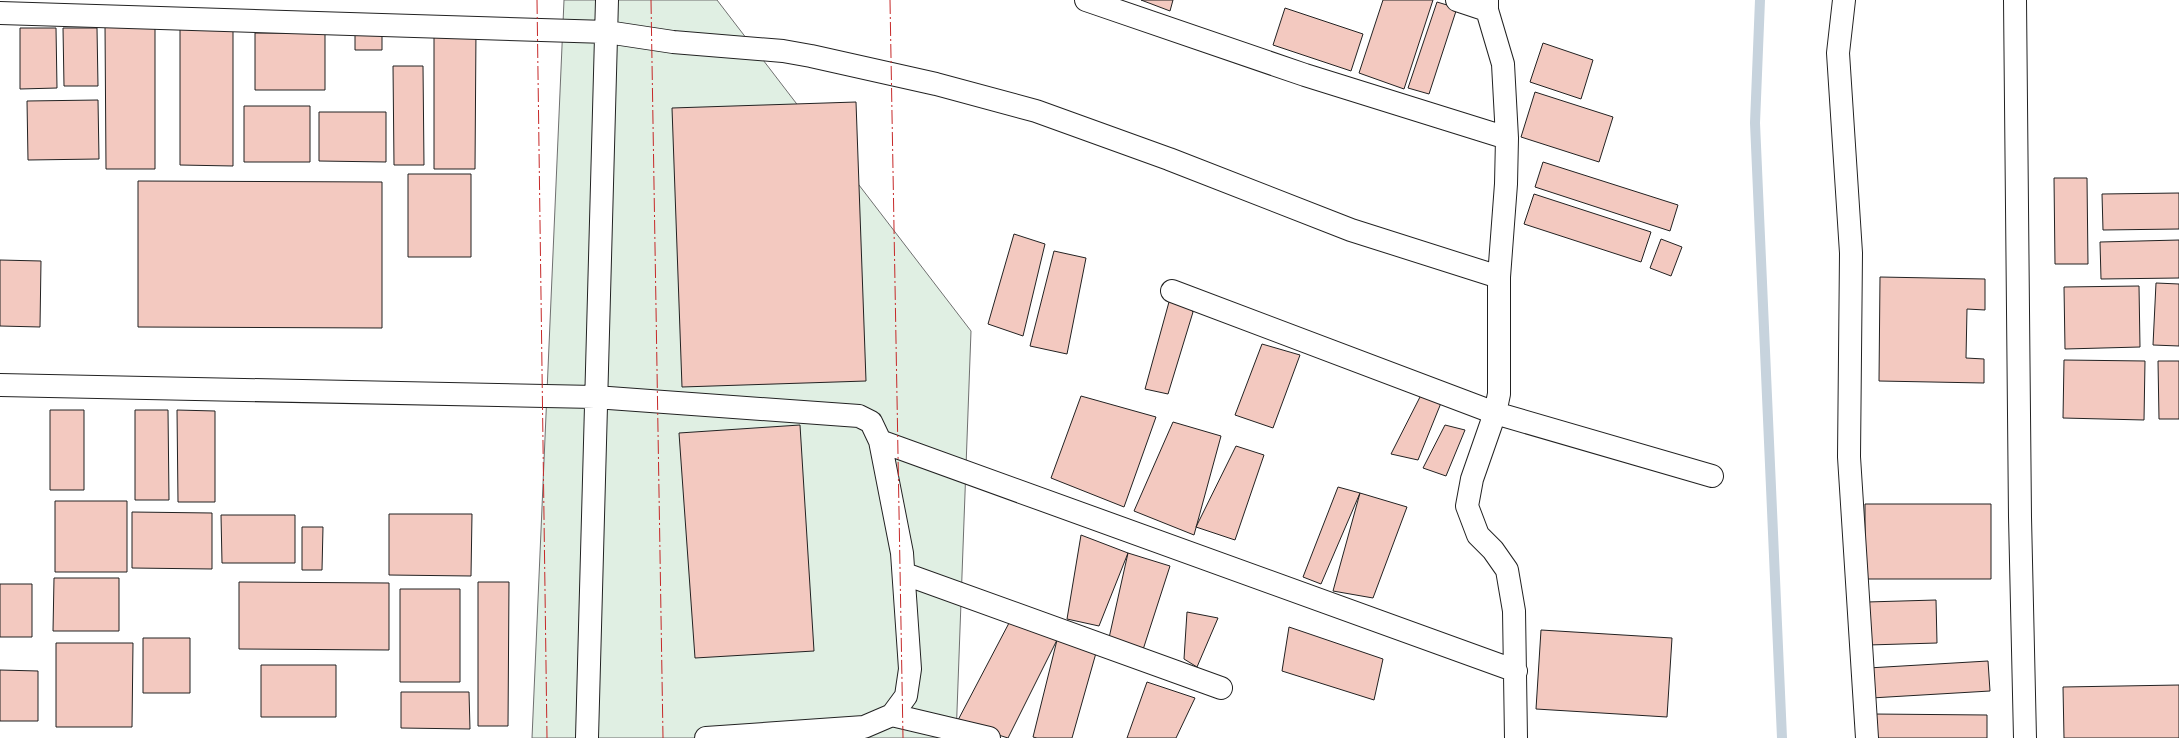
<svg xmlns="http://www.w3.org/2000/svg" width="2179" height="738" viewBox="0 0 2179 738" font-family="'Public Sans',sans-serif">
<rect width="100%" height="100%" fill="#fff"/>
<path fill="#e0efe3" stroke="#6f6f6f" d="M564 0H717L971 331 956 738H532Z"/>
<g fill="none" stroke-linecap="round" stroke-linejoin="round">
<path stroke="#c7d3dd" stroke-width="10" d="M1760 0 1755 123 1782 738"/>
</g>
<path fill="#f3c9c0" stroke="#222" d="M1141 0H1173L1170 11Z
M1383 0H1433L1404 89 1359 73Z
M1437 2 1457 8 1429 94 1408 88Z
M1285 8 1363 34 1351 71 1273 45Z
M105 25H155V169H106Z
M180 27H233V166L180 165Z
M355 27H382V50H355Z
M20 28H56L57 88 20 89Z
M63 28H97L98 86H64Z
M434 29 476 30 475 169H434Z
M255 33H325V90H255Z
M1543 43 1593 60 1581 99 1530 82Z
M393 66H423L424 165H394Z
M1535 92 1613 117 1599 162 1521 137Z
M98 100 99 159 28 160 27 101Z
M856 102 866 381 682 387 672 108Z
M244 106H310V162H244Z
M319 112H386V162L319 161Z
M1543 162 1678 205 1670 231 1535 187Z
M408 174H471V257H408Z
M2054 178H2087L2088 264H2055Z
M138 181 382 182V328L138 327Z
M2179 193V229L2103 230 2102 194Z
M1534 194 1651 232 1641 262 1524 224Z
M1014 234 1045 244 1023 336 988 324Z
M1661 239 1682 247 1671 276 1650 268Z
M2179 240V278L2101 279 2100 242Z
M1054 251 1086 258 1067 354 1030 346Z
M0 260 41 261 40 327 0 326Z
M1880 277 1985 279V310L1967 309 1966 358 1984 359V383L1879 381Z
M2156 283 2179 284V346L2153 345Z
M2139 286 2140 347 2065 349 2064 287Z
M1172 291 1193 312 1168 394 1145 389Z
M1262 344 1300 355 1273 428 1235 415Z
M2064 360 2145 361 2144 420 2063 418Z
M2158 361H2179V419H2159Z
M1421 395 1441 403 1418 460 1391 454Z
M1081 396 1156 417 1124 507 1051 478Z
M50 410H84V490H50Z
M135 410H168L169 500H135Z
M177 410 215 411V502H178Z
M1173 422 1221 436 1194 535 1134 511Z
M800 425 814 651 695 658 679 433Z
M1445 425 1465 430 1446 476 1423 468Z
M1236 446 1264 455 1235 540 1196 527Z
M1338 487 1360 493 1321 584 1303 577Z
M1360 493 1407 507 1373 598 1333 591Z
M55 501H127V572H55Z
M1865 504H1991V579H1865Z
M132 512 212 513V569L132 568Z
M389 514H472L471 576 389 575Z
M221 515H295V563H222Z
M302 527H323L322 570H302Z
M1081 535 1128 553 1099 626 1067 619Z
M1128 553 1170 566 1140 659 1109 638Z
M54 578H119V631H53Z
M239 582 389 583V650L239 649Z
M478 582H509L508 726H478Z
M0 584H32V637H0Z
M400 589H460V682H400Z
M1936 600 1937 643 1868 645 1867 602Z
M1187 612 1218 618 1197 667 1184 659Z
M1009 623 1057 640 1008 738 957 722Z
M1289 627 1383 659 1374 700 1282 671Z
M1541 630 1672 638 1667 717 1536 709Z
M143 638H190V693H143Z
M1057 640 1096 653 1072 738H1037L1033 737Z
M56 643H133L132 727H56Z
M1988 661 1990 691 1871 698 1868 668Z
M261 665H336V717H261Z
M0 670 38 671V721H0Z
M1147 682 1195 698 1176 738H1127Z
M2179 685V738H2064L2063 687Z
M401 692H469L470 729 401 728Z
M1873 714 1987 715V738H1873Z"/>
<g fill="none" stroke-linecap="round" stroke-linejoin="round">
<g stroke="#222" stroke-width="24">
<path id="minor" d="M1086 0 1305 75 1507 138
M1457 0 1487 10
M1487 0V10L1503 64 1507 138 1506 184 1499 277V394L1495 413 1472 479 1467 506 1478 535 1493 550 1507 570 1514 611 1516 738
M1844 0 1838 53 1851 253 1849 457 1867 738
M2015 0 2020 517 2025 738
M0 13 607 32 673 42 783 51 811 56 936 84 1036 111 1169 159 1351 230 1499 277
M1172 291 1495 413 1712 476
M0 385 595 397 859 416 871 422 880 441 902 553 910 669 906 696 892 715 864 727 706 738
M880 441 1516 671
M905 574 1221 688
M892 715 989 738
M587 738 607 0"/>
</g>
<use href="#minor" stroke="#fff" stroke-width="22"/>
<path stroke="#c62828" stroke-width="1" stroke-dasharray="14 3 2 3" stroke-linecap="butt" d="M537 0 547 738
M651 0 663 738
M890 0 903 738"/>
</g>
</svg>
